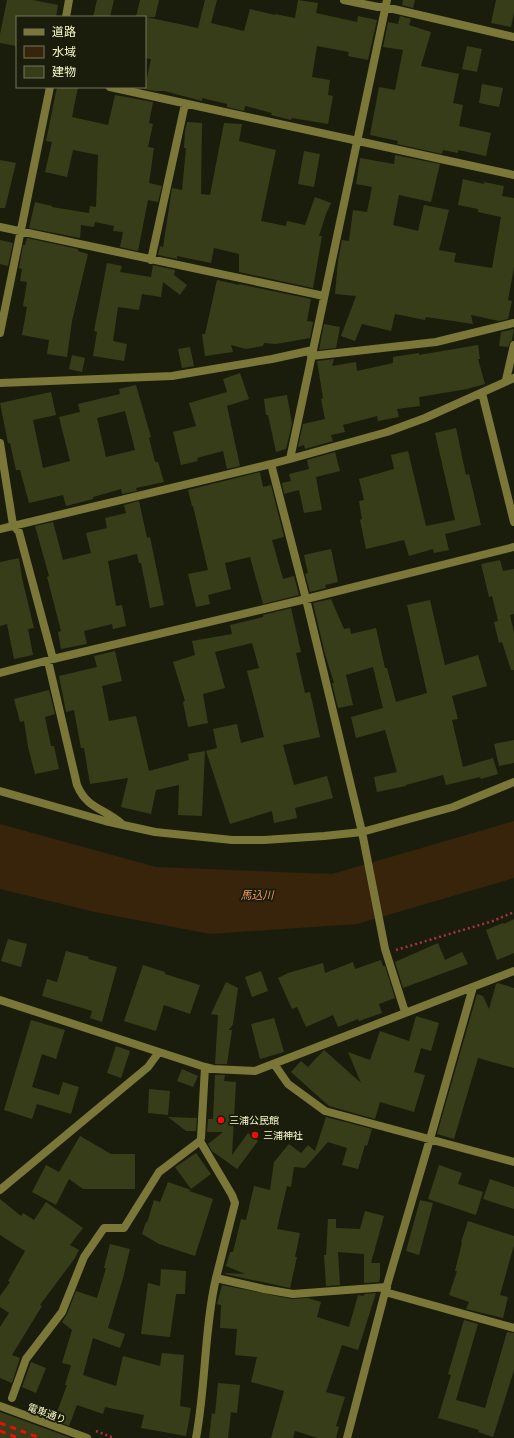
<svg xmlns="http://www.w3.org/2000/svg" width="514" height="1438" viewBox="0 0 514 1438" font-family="Figtree,'Noto Sans JP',sans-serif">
<rect width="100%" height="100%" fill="#1b1d0c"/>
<path fill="#37240b" d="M514 821V878L357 924 210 934 95 912 0 889V824L156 867 332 874Z"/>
<path fill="#383d19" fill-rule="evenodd" d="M7 0H33L58 5 56 17H17V39L16 46 0 43V34Z
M97 0H114L110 17H93Z
M140 0H159L155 17H146L198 28 205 0H217L211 23 244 31 250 9 275 15V14L295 18 298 0 318 3 316 13 357 22 358 16 377 20 368 60 348 56 349 52 317 46 312 77 330 80 328 95 333 96 328 124 292 118 291 120 271 115 272 113 245 106 244 111 227 107V104L202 98V101L164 91H155L144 89 145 87 151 59 145 58V17H136Z
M403 0H415L413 8 402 5Z
M496 0H514V12L511 27 491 23Z
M400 16 411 19 409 25 431 32 421 66 459 74 453 103 463 105 459 126 491 133 486 156 458 150V153L443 150 442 154 397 144 398 141 370 135 379 87 395 90 403 50 383 47 388 22 398 24Z
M467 46 482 49 477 72 462 69Z
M482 84 503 88 499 107 479 103Z
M57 87H78L72 117 108 125 115 95 153 102 149 123 153 124 148 147 154 148 149 183 162 186 158 202 148 200 138 251 120 247 123 232 113 231 114 226 95 222 94 227 81 225 80 238 29 228 35 202 52 206V207L89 213 90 206 96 207 98 155 73 150 67 177 45 172 52 142 46 141Z
M187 122 202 123 201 194 210 195 224 123 242 124 239 141 276 150 261 221 286 226 287 221 305 225 315 197 331 203 326 214 319 236H322L313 288 239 272V254L214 248 211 263 177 256V259L158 255 160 246 163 247 172 188 182 190 186 148H184L185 131Z
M304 151 320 154 314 187 298 184Z
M395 155 440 164 431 202 399 195 393 225 418 231 424 205 449 210 439 250 456 253 454 262 492 268 501 217 478 212V209L458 205 463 179 484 184V182L504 186 502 196 514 198V267L508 300 512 301 508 319 499 321 471 315 473 324 426 317 425 320 395 314 391 331 362 324 355 341 341 336 356 296 335 294 338 261 342 240 349 241 353 210 367 212 372 187 356 184 360 158 394 164Z
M0 160 16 163 5 208H0Z
M27 238 78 249V251L88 254 72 321 67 357 47 354 49 340 22 335 27 307 23 306 27 282 20 281 22 269 19 268 23 245H25Z
M0 240 13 243 8 266 0 264Z
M107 263 122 266 120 272 151 277 153 265 175 270 174 275 187 285 180 295 163 282 161 297 142 294 139 310 118 307 113 341 127 344 124 361 93 356 97 332 94 331Z
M217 280 239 285V284L311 299 307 321 313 322 310 338 276 344 264 343 263 346 246 349 231 345 233 352 205 356 202 334H205Z
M324 324 340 327 336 348 319 350Z
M514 329 512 340 510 342 508 347 499 346 501 332Z
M478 345 480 359H478L485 384 467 389 419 397 420 406 397 409 399 417 378 421 377 416 343 425 345 432 331 435 333 441 305 449 304 445 298 447 303 424 325 419 321 399 323 398 317 361 334 359 332 366 356 362 357 371 393 363V357L419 353V355Z
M190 347 194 366 182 368 178 349Z
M72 355 85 358 82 372 69 369Z
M240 373 249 399 227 406 240 466 227 469 223 451 197 458 198 461 181 465 173 432 196 426 189 403 227 392 223 379Z
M136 385 151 437 149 438 155 462H158L164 482 136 488 137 491 122 494 121 489 93 497V499L66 506 63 495 29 503 20 470H16L10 443H8L0 403 51 392 56 415 33 420 43 468 70 461 59 417 80 412 78 404 120 394 119 389ZM125 411 135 450 106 457 97 418Z
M287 395 292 424 286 449 276 452 268 415H266L264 399Z
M456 428 466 475 469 474 481 525 445 534 449 550 434 553 433 549 409 556 404 540 366 549 360 520 362 519 359 501 364 500 359 479 394 469 391 455 408 451 426 526 455 520 435 433Z
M335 452 340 471 316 477 322 510 304 513 299 490 284 494 282 483 291 481 289 474 309 469 307 460Z
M260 472 263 487 271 485 284 537 272 540 283 579 294 576 299 595 263 604 250 557 225 563 231 589 208 595 210 604 196 607 188 574 208 570 193 506H192L188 490Z
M139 501 147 538 150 537 164 605 150 608 141 563H139L137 554 108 561 116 606 122 605 126 626 113 629 112 624 84 631 87 644 61 649 58 632 61 631 47 577 49 576 35 526 53 522 63 560 91 553 86 533 107 528 105 518 126 513 124 505Z
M331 549 338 582 325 585 326 588 310 592 305 574 308 573 304 555Z
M19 558 22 578 34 628 28 629 33 655 14 659 7 624 0 626V562Z
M500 560 503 571 514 569V614L510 615 514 633V670H511L502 642 499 643 494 622 498 621 492 596 489 597 481 564Z
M331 599 344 629 350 628 351 634 376 628 385 668H387L396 702 427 693 407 605 430 600 445 665 478 655 487 686 452 696 458 719 452 720 463 767 493 758 498 774 481 779 480 777 446 785 443 775 406 785V786L377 792 374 777 397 772 385 730 356 738 351 717 383 708 373 667 346 675 353 705 338 708 332 683H334L325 654 313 603Z
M291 608 301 652 296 653 305 693 310 692 320 737 283 745 294 785 327 776 333 798 295 808 297 818 274 823 272 811 230 824 206 751 217 748 213 729 237 724 241 743 264 737 247 671 259 668 252 643 215 652 225 688 203 694 208 723 188 727 183 702 185 701 173 662 195 655 192 641 232 634 230 625 263 617V615Z
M115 651 122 681 102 686 109 721 136 716 149 771 189 760 188 754 205 751 202 816 178 815 179 785 156 790 151 814 121 807 128 778 90 784 84 748H81L74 710 66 712 59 676 97 667 94 656Z
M49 690 55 714 45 717 51 746H54L59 769 35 774 28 747 24 721 20 722 14 699Z
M514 740V763L499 766 494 744Z
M514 919V953L497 960 486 930 503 923 504 924Z
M8 939 27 944 21 967 1 961Z
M438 943 445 960 462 952 468 964 403 988 395 962Z
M66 951 89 957 88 959 117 967 102 1022 90 1018 92 1011 42 996 47 979 57 982Z
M381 960 383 966H385L395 998 379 1004 382 1013 359 1021 358 1019 338 1027 333 1015 306 1027 297 1007 292 1009 278 978 288 973 323 963 325 973 353 962 355 969Z
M143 965 165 972V974L200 985 190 1014 164 1005 156 1031 124 1021Z
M261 971 268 991 252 997 245 977Z
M226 982 238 988 233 1024 229 1030H232L227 1064H215L218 1015 211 1014Z
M498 983 514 988V1068L478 1058 454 1139 437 1134 477 994 483 996 489 1009 496 984Z
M416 1016 439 1023 431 1051 421 1048 414 1072 425 1075 414 1112 380 1102 375 1119 329 1106 291 1072 301 1061 308 1067 324 1050 361 1083 348 1052 370 1060 380 1031 409 1041Z
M274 1018 284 1052 260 1059 251 1024Z
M31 1020 65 1030 56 1059 42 1054 32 1087 59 1095 63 1082 79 1087 71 1114 37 1104 32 1119 4 1110Z
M116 1046 130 1051 121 1078 107 1073Z
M182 1069 198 1076 193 1087 177 1081Z
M215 1075H225L224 1081 236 1082 232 1155 248 1133 258 1141 237 1169 212 1151 208 1144 223 1132H207L208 1119H213Z
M149 1089 170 1091 168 1115 148 1113Z
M168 1117 197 1118 196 1131H186Z
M326 1117 372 1129 367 1146 365 1145 358 1169 342 1165 347 1148 328 1142 305 1168 294 1167 291 1187 287 1186 277 1229 300 1233 295 1257H297L290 1288 225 1274V1273L245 1274 226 1266 230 1252H233L241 1219 246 1220 254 1186 270 1190 274 1162 289 1144 301 1153 308 1145 315 1151Z
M80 1136 111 1154H135V1189H83L69 1179 56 1205 32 1192 46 1165 59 1172Z
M196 1153 211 1174 191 1189 175 1167Z
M439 1165 462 1173 458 1184 483 1192 476 1215 428 1199Z
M490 1179 514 1187V1209L483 1199Z
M168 1182 191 1190 189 1191 213 1199 195 1256 159 1244 142 1234 146 1222 147 1223 154 1200 160 1202Z
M0 1199 21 1216 23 1213 34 1220 46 1202 83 1228 70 1245 79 1250 75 1258 40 1305 42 1306 12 1355 20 1358 12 1383 0 1378V1327L9 1313 0 1307V1296L10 1282 8 1281 25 1251 0 1235Z
M420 1200 433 1203 419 1255 406 1251Z
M365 1211 384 1216 371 1263H380V1278L379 1282 364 1283V1254L338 1252 340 1285 326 1286 324 1255H326L328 1219H336V1228L360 1229Z
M468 1221 514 1236V1245L500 1295 508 1297 503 1318 466 1309 469 1302 449 1295 457 1271H455L462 1243 461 1242Z
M110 1244 130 1249 123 1278 108 1328 125 1334 120 1348 93 1338 83 1375 116 1386 123 1356 160 1366 162 1353 184 1355 180 1406 191 1408 186 1436 141 1428 144 1415 105 1407 103 1414 77 1405 69 1426 54 1420 67 1385H65L71 1365 62 1363 72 1330 62 1322 67 1314 76 1291 97 1298 106 1268H104Z
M161 1269 186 1271 185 1294H176L170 1337 141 1334 148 1283 160 1286Z
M222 1285 292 1299 308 1298 321 1302 317 1317 349 1327 358 1295 364 1296V1294L376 1293 358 1350 342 1345 326 1392 345 1397 336 1426 339 1427 336 1438H318L295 1431 293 1438H271L284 1391 251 1382 257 1357 235 1355 237 1329 220 1328 221 1305 217 1304Z
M464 1320 478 1324 456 1400 485 1408 507 1332 514 1333V1370L493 1437 478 1432 479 1430 438 1418 451 1375 448 1374Z
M31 1362 46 1368 36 1393 22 1387Z
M218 1383 240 1385 237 1413 231 1412 228 1438H209L212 1413 215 1414Z
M0 1412 71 1438H0Z"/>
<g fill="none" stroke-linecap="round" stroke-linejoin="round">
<path stroke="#a93242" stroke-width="2.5" stroke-dasharray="2 3" stroke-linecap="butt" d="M396 950 493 921 514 912
M96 1431 114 1438"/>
<path stroke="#7a7739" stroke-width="8" d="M344 0 378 7H385L514 37
M387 0 290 459 271 464 306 599 362 832 385 949 405 1012
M66 17 69 0
M110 87 514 175
M0 227 324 296
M151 260 185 104
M0 333 50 87
M311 356 436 342 514 323
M506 380 514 345
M0 383 172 376 272 359 313 350
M482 393 514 522
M0 443 13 525 19 532 53 659
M290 459 387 432 425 418 514 378
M0 529 271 464
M48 661 77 785C87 809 104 808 122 824
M0 673 53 659 306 599 514 547
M0 791 105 821 155 832 232 840H264L324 836 362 832 453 807 514 782
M0 1000 205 1067 213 1069 255 1071 514 971
M274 1064 288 1084 325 1111 514 1162
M200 1141 232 1195 235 1203 216 1278
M0 1190 148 1067 159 1052
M385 1292 514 1328
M12 1398 26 1359 62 1312 84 1257 104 1228H124L159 1172 200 1141 201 1138 205 1067
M196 1438C206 1385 204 1330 216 1278L264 1289 293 1294 387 1287
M347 1438 385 1292 430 1139 473 987"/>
<path stroke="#7a7739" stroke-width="8" d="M0 1406 87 1438"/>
<path stroke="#e8100a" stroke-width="3" stroke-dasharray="6 5" stroke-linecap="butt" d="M0 1423 40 1438
M0 1431 18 1438"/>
</g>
<g fill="#e8100a" stroke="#1b1d0c" stroke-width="1.5">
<circle cx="221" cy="1120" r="4"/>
<circle cx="255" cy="1135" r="4"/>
</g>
<g text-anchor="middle" stroke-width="4" stroke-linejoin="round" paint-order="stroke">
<g font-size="10" fill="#fbfdca" stroke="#1b1d0c" text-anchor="start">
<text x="229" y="1124">三浦公民館</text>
<text x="263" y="1139">三浦神社</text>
</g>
<g font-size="10" fill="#fbfdca" stroke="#1b1d0c">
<text transform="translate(47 1413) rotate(20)" y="4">電車通り</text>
</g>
<g font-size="11" font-style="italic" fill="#f8995d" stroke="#1b1d0c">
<text x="257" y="899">馬込川</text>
</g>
</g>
<rect x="16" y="16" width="130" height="72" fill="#1b1d0c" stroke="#757758"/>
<rect x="24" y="29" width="20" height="6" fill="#7a7739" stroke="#757758"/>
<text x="52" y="36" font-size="12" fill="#fbfdca">道路</text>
<rect x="24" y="46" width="20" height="12" fill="#37240b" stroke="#757758"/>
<text x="52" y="56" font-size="12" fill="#fbfdca">水域</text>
<rect x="24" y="66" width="20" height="12" fill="#383d19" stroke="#757758"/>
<text x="52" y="76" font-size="12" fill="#fbfdca">建物</text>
</svg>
